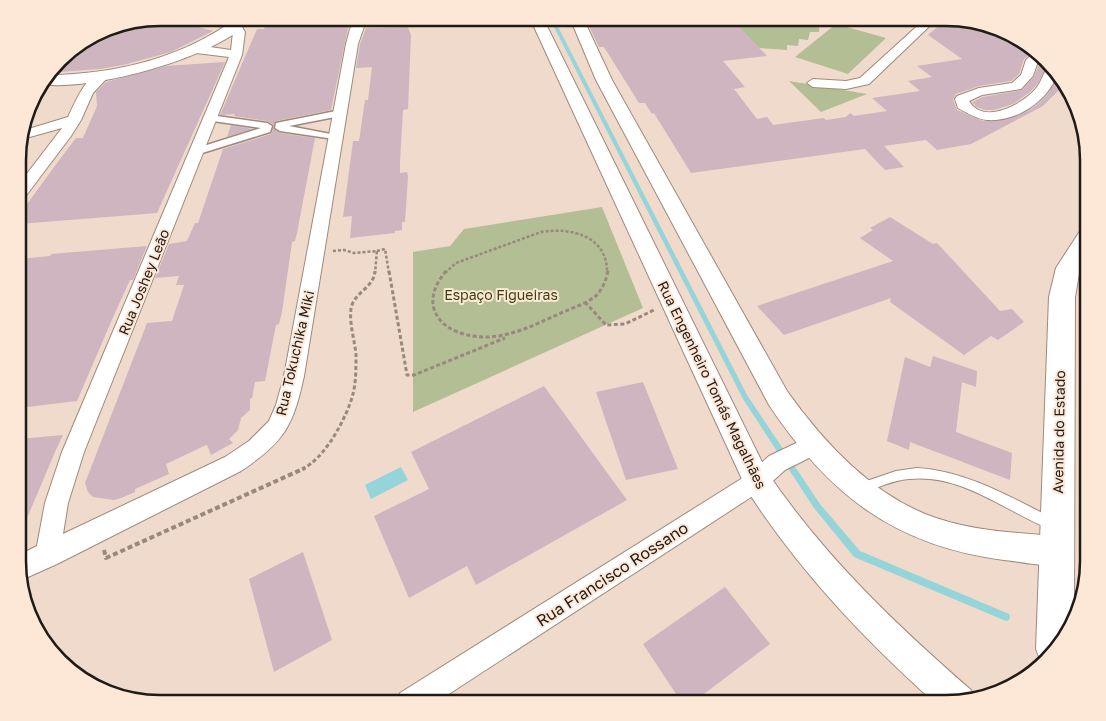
<svg xmlns="http://www.w3.org/2000/svg" width="1106" height="721" viewBox="0 0 1106 721" font-family="'Golos Text',sans-serif">
<rect width="100%" height="100%" fill="#f0dacb"/>
<path fill="#b4be94" d="M730 18H820L819 32H810L808 40 799 39 798 46 787 45V50L759 48Z
M836 24 886 38 848 74 795 57Z
M789 81 867 94 821 112Z
M602 207 643 308 413 412V252L450 246 464 229Z"/>
<path fill="#95d4d8" d="M401 467 408 480 371 499 365 485Z"/>
<g fill="none" stroke-linecap="round" stroke-linejoin="round">
<path fill="#95d4d8" fill-rule="evenodd" d="M552 20 555 21 747 395 820 504 860 551 1009 614 1010 617 1009 620 1006 621 854 557 814 508 743 399 551 21Z"/>
</g>
<path fill="#ceb5c0" d="M157 18 180 22 213 31 171 52 123 65 100 69 60 72 56 66 66 53 106 28Z
M268 18H345L340 26H349L348 28 331 110 276 121 274 125 267 121 234 116 235 114 220 115 257 29H264Z
M623 18H730L767 56 723 61 745 87 734 89 757 119 767 117 773 125 824 118 826 120 846 117 850 113 854 116 887 111 872 98 920 91 908 81 932 77 917 66 962 59 928 35 948 18 1025 42 1034 50 1024 59 1019 74 1011 81 979 86 956 94 953 100 957 110 983 121 1009 119 1030 110 1039 103 1047 95 1058 77 1065 84 1043 106 971 144 937 150 926 140 884 146 904 167 885 170 865 149 691 173 654 113 652 114 645 103H639L604 47H599L586 20Z
M408 27 411 35 408 109 403 110 400 162V173L407 172 408 176 405 222H402V230L395 231V233L350 238 352 216 343 217 353 141H359L365 100H368L372 67 356 68 360 44 366 28Z
M1042 60 1048 66 1037 84 1030 92 1013 104 994 110H985L977 107 972 102 983 97 1022 90 1034 77 1040 62Z
M225 62 157 213 19 224V215L60 159 76 138H83L97 106 96 92 106 82 166 66Z
M231 125 253 129 227 137Z
M273 128 280 133 315 138 297 233 295 241 292 242 282 312 279 324 276 325 265 381 255 382 252 398 250 399V410L241 418 238 430 229 439 233 443 211 455 207 445 204 446 166 464 169 474 135 489V492L121 498 114 500 93 497 88 492 85 483 147 323 172 321 184 285H176L179 276 155 278 169 244 187 241 195 223H198L223 149 271 134Z
M890 217 933 244 937 243 1000 311 1012 309 1024 322 998 340 991 336 964 355 890 302 891 298 784 335 757 306 893 261 860 238 873 230 870 228Z
M147 246 133 280H130L114 315 77 401 19 408V259L50 256 51 254Z
M933 356 977 371 976 387 962 382 956 432 1012 453 1010 480 910 442 909 450 887 441 905 357 930 367Z
M643 382 678 469 626 480 596 392Z
M544 386 627 500 476 585 467 566 409 598 374 516 429 489 411 452Z
M63 435 55 452 19 537V439Z
M303 552 332 640 274 672 249 579Z
M725 587 770 644 692 703H682L643 644Z"/>
<g fill="none" stroke-linecap="round" stroke-linejoin="round">
<g stroke="#9e8a7c" stroke-width="2">
<path id="service" d="M917 468C967 471 1012 498 1056 520L1058 524 1056 528 1052 530C1006 512 962 473 909 479 893 480 877 488 862 493L858 492 856 488 858 484 896 471Z"/>
</g>
<g stroke="#9e8a7c" stroke-width="3">
<path id="pedestrian" d="M341 110 345 111V115L289 126 341 136 342 138 341 140 280 131 275 128 276 123Z
M210 115 267 123 272 126 270 132 199 154H191L190 152 191 150 261 128 206 120 205 118 206 116Z"/>
</g>
<g stroke="#9e8a7c" stroke-width="2">
<path id="minor" d="M181 18H206L239 23 245 32 242 55 84 452 68 503 63 534 225 457 249 441 269 421 276 405 284 376 346 44 350 29 357 18H367L358 44 304 376C293 427 284 442 241 471L57 564 19 581V555L37 546 45 503 62 452 229 57 196 53 190 49 196 45 231 50 233 32 231 28 186 21 182 20Z
M926 18H938L869 84 846 89 813 87 807 83 813 79 846 81 860 78Z
M1034 52 1041 59 1038 61 1033 76 1021 89 982 95 969 101C984 126 1024 104 1037 87 1042 81 1043 72 1049 67L1057 75C1047 102 1016 122 987 120 977 119 967 113 958 108L955 99 957 96 979 88 1012 83 1021 75 1026 60Z
M104 71 110 75 93 93 81 120 71 136 25 197 19 199V184L62 128 19 140 22 131 68 117C76 101 85 76 104 71Z
M813 435 821 438 824 445 821 452 785 470 765 488 435 703H396L400 693 749 474 769 456Z"/>
</g>
<g stroke="#9e8a7c" stroke-width="2">
<path id="tertiary" d="M237 18H252C222 57 89 92 42 84L49 75C117 74 182 58 237 18Z
M530 18H543L767 472C824 556 895 624 971 690L974 697 955 703H935C864 639 799 571 747 490Z
M570 18H583L612 80 787 391C824 443 874 497 936 518 974 531 1017 533 1057 536L1067 541 1072 551 1067 561C1049 569 1024 562 1004 560 895 546 829 495 769 405L596 80Z"/>
</g>
<g stroke="#9e8a7c" stroke-width="2">
<path id="trunk" d="M1088 228V255L1080 268 1075 297 1074 612 1064 640 1041 662 1036 649 1049 297 1056 268 1080 231Z"/>
</g>
<path stroke="#98887d" stroke-width="2.5" stroke-dasharray="3 2" stroke-linecap="butt" d="M333 251 344 250 354 253 377 251 375 273
M377 251 385 249 389 273
M445 273 456 263 541 232C571 227 608 236 607 273"/>
<path stroke="#98887d" stroke-width="3" stroke-dasharray="4 2.5" stroke-linecap="butt" d="M389 271 407 375H414L505 338
M446 271C437 282 430 295 434 309 438 321 447 328 458 332 494 346 527 328 559 314 572 308 586 304 597 295 603 288 606 280 608 271
M585 302 606 325 625 324 654 310
M302 469C325 459 347 417 353 394 356 383 356 367 356 355 355 341 349 324 351 309 353 293 374 288 375 271"/>
<path stroke="#98887d" stroke-width="4" stroke-dasharray="5 3" stroke-linecap="butt" d="M104 550 106 558 305 468"/>
<use href="#service" fill="#fff" fill-rule="evenodd"/>
<use href="#pedestrian" fill="#fff" fill-rule="evenodd"/>
<use href="#minor" fill="#fff" fill-rule="evenodd"/>
<use href="#tertiary" fill="#fff" fill-rule="evenodd"/>
<use href="#trunk" fill="#fff" fill-rule="evenodd"/>
</g>
<g text-anchor="middle" stroke-width="4" stroke-linejoin="round" paint-order="stroke">
<g font-size="14" fill="#221a15" stroke="#fde8d8">
<text transform="translate(144 282) rotate(-68)" y="5">Rua Joshey Leão</text>
<text transform="translate(295 353) rotate(-77)" y="5">Rua Tokuchika Miki</text>
<text transform="translate(712 385) rotate(64)" y="5">Rua Engenheiro Tomás Magalhães</text>
<text transform="translate(1059 432) rotate(-89)" y="5">Avenida do Estado</text>
</g>
<g font-size="14" fill="#3a420c" stroke="#fde8d8">
<text x="501" y="300">Espaço Figueiras</text>
</g>
<g font-size="16" fill="#221a15" stroke="#fde8d8">
<text transform="translate(612 574) rotate(-33)" y="6">Rua Francisco Rossano</text>
</g>
</g>
<path d="M0 0H1106V721H0ZM160 26H946A134 134 0 0 1 1080 160V561A134 134 0 0 1 946 695H160A134 134 0 0 1 26 561V160A134 134 0 0 1 160 26Z" fill="#fde8d8" fill-rule="evenodd"/>
<path fill="none" stroke="#221a15" stroke-width="2.5" d="M160 26H946A134 134 0 0 1 1080 160V561A134 134 0 0 1 946 695H160A134 134 0 0 1 26 561V160A134 134 0 0 1 160 26Z"/>
</svg>
